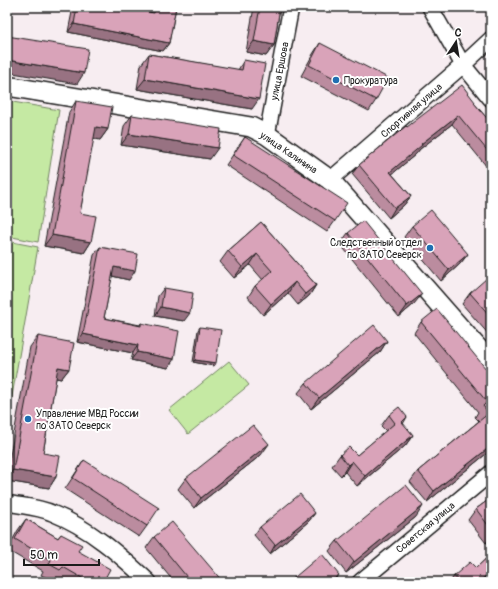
<svg xmlns="http://www.w3.org/2000/svg" width="498" height="589" viewBox="0 0 498 589" font-family="Pangolin,sans-serif">
<rect width="100%" height="100%" fill="#f7edf1"/>
<filter id="ink" filterUnits="userSpaceOnUse"><feTurbulence type="fractalNoise" baseFrequency=".025" numOctaves="2"/><feDisplacementMap in="SourceGraphic" scale="8" xChannelSelector="R" yChannelSelector="G"/><feConvolveMatrix kernelMatrix="1 2 1 2 8 2 1 2 1" color-interpolation-filters="sRGB"/></filter>
<g filter="url(#ink)">
<path fill="#c5e9a3" stroke="#708260" d="M7 101 59 110 38 242 7 236Z
M7 241 38 247 7 425Z
M229 361 249 385 188 434 169 410Z"/>
<g fill="none" stroke-linecap="round" stroke-linejoin="round">
<g stroke="#1c1c1c" stroke-width="18">
<path id="minor" d="M430 7 463 65 491 99
M267 135 291 7
M330 180 463 65 491 39
M7 503C21 506 39 507 52 513 90 528 120 555 149 582
M360 582 491 473"/>
</g>
<g stroke="#1c1c1c" stroke-width="22">
<path id="major" d="M7 86 251 127 267 135 330 180 491 363"/>
</g>
<use href="#minor" stroke="#fff" stroke-width="15"/>
<use href="#major" stroke="#fff" stroke-width="19"/>
</g>
<path fill="#bb8c9f" stroke="#1c1c1c" d="M73 7H123L149 12 150 7H176L169 43 163 51 68 32Z
M254 7H280L274 45 266 56 246 52Z
M320 43 376 100 369 111 301 76 313 54Z
M149 54 238 70 244 60 252 109 137 89 141 65Z
M76 101 108 129 100 140 93 138 80 213 91 242 84 253 44 246 69 112Z
M475 102 474 103 491 123V172L452 124 420 149 416 154 392 174 411 196 404 205 389 218 352 174 359 165 407 127Z
M132 115 210 159 121 145 124 126Z
M245 137 335 221 327 232 226 165Z
M261 222 316 285 309 296 298 305 288 293 263 315 248 297 255 286 263 280 250 265 234 278 220 262 228 251Z
M412 226 468 254 460 264 441 281 404 237Z
M348 233 414 304 399 317 340 244Z
M100 247 129 280 112 276 104 318 140 325 141 323 168 368 131 360 133 353 77 342 94 255Z
M491 282V337L462 304 470 293Z
M164 288 184 321 155 316 158 296Z
M421 322 491 375V450L427 502 410 482 418 471 479 421 475 417 478 412 414 333Z
M200 327 214 366 193 362 198 330Z
M38 336 69 369 61 379 56 378 43 453 56 477 49 488 7 481V472L30 347Z
M387 341 380 352 311 409 298 393 306 383Z
M389 415 407 417 403 424 413 435 405 446 357 486 345 472 341 476 332 466 340 455H357L386 431 381 426Z
M261 455 194 508 178 489 186 478Z
M84 460 147 526 139 537 65 489Z
M491 498V540L486 543 468 520 476 509Z
M315 513 309 521 270 554 254 535 260 527Z
M416 517 346 573 329 551 337 541Z
M26 519 58 538 61 534 78 551 103 582H63L55 578 53 581 41 575 43 571 7 550 18 530Z
M154 537 223 582H174L146 548Z
M491 554V582H486L485 581 484 582H450L454 576 476 568Z"/>
<path fill="#987282" stroke="#1c1c1c" d="M74 24 169 43 163 51 68 32Z
M254 41 274 45 266 56 246 52Z
M7 60 84 73 77 84 7 72Z
M145 79 259 99 252 109 137 89Z
M458 115 452 124 420 149 416 154 384 181 390 172 421 144Z
M96 127 108 129 100 140 88 137Z
M129 134 218 148 210 159 121 145Z
M411 196 404 205 389 218 395 208Z
M52 235 91 242 84 253 44 246Z
M257 254 250 265 234 278 242 267Z
M468 254 460 264 441 281 449 270Z
M114 267 135 271 129 280 108 275Z
M295 282 288 293 263 315 271 304Z
M316 285 309 296 298 305 305 294Z
M422 294 414 304 399 317 407 306Z
M161 307 190 313 184 321 155 316Z
M83 334 138 345 133 353 77 342Z
M387 341 380 352 311 409 319 398Z
M137 352 174 359 168 368 131 360Z
M195 360 216 363 214 366 193 362Z
M58 367 69 369 61 379 51 377Z
M413 435 405 446 357 486 365 476Z
M269 444 261 455 194 508 201 498Z
M491 446V450L427 502 434 491Z
M352 461 345 472 341 476 348 465Z
M13 470 56 477 49 488 7 481V478Z
M423 506 416 517 346 573 354 562Z
M315 513 309 521 270 554 275 545Z
M491 537V540L486 543Z
M491 571 485 581 484 582H479Z
M339 575 334 582H330Z"/>
<path fill="#d9a3b9" stroke="#1c1c1c" d="M77 7H123L154 13 155 7H176L169 43 74 24Z
M260 7H280L274 45 254 41Z
M7 36 88 49 84 73 7 60Z
M320 43 388 78 376 100 309 65Z
M149 54 242 70 244 60 265 64 259 99 145 79Z
M462 85 475 102 474 103 491 123V155L458 115 421 144 422 145 390 172 411 196 395 208 359 165 406 126 407 127Z
M76 101 112 107 108 129 96 127 80 213 96 216 91 242 52 235Z
M132 115 221 129 218 148 129 134Z
M245 137 347 203 335 221 233 155Z
M431 210 468 254 449 270 412 226Z
M363 221 422 294 407 306 348 233Z
M261 222 316 285 305 294 295 282 271 304 255 286 272 271 257 254 242 267 228 251Z
M100 247 138 254 135 271 114 267 104 318 141 326V323L179 331 174 359 137 352 138 345 83 334Z
M487 278 491 282V317L470 293Z
M164 288 193 293 190 313 161 307Z
M437 309 491 375V446L434 491 418 471 489 413 483 406 487 402 421 322Z
M374 325 387 341 319 398 306 383Z
M200 327 221 330 216 363 195 360Z
M38 336 74 343 69 369 58 367 43 453 60 456 56 477 13 470Z
M399 407 407 417 402 422 413 435 365 476 352 461 348 465 340 455 349 447 357 455 395 423 389 415Z
M253 425 269 444 201 498 186 478Z
M84 460 159 508 147 526 73 478Z
M406 485 423 506 354 562 337 541Z
M300 494 315 513 275 545 260 527Z
M491 498V529L476 509Z
M26 519 58 538 61 534 82 545 78 551 110 569 103 582H89L63 567 60 570 49 564 51 560 15 539Z
M172 522 223 582H191L154 537Z
M322 554 339 575 330 582H289Z
M491 554V571L479 582H459L454 576 470 562 476 568Z"/>
</g>
<g fill="#1f6fb2" stroke="#fff" stroke-width="1.5">
<circle cx="336" cy="80" r="4"/>
<circle cx="430" cy="248" r="4"/>
<circle cx="28" cy="419" r="4"/>
</g>
<g text-anchor="middle" stroke-width="4" stroke-linejoin="round" paint-order="stroke">
<g font-size="10" fill="#1c1c1c" stroke="#fff">
<text transform="translate(279 71) rotate(-79)" y="4">улица Ершова</text>
<text transform="translate(411 110) rotate(-41)" y="4">Спортивная улица</text>
<text transform="translate(289 152) rotate(34)" y="4">улица Калинина</text>
<text transform="translate(425 527) rotate(-40)" y="4">Советская улица</text>
</g>
<g font-size="10" fill="#1c1c1c" stroke="#fff" text-anchor="start">
<text x="344" y="84">Прокуратура</text>
<text x="422" y="246" text-anchor="end">Следственный отдел<tspan x="422" dy="12">по ЗАТО Северск</tspan></text>
<text x="36" y="417">Управление МВД России<tspan x="36" dy="12">по ЗАТО Северск</tspan></text>
</g>
</g>
<rect width="498" height="589" fill="none" stroke="#fff" stroke-width="24"/>
<rect x="12" y="12" width="474" height="565" fill="none" stroke="#1c1c1c" stroke-width="1.5" filter="url(#ink)"/>
<g transform="translate(456 42) rotate(12)" stroke="#ffffff" stroke-width="3" paint-order="stroke">
<path d="M0-3L7 15L0 10L-7 15Z" fill="#1c1c1c"/>
<text y="-6" font-size="11" font-weight="bold" text-anchor="middle" fill="#1c1c1c">С</text>
</g>
<path d="M24 559v6h75v-6" fill="none" stroke="#1c1c1c" stroke-width="2"/>
<text x="30" y="559" font-size="12" fill="#1c1c1c" stroke="#ffffff" stroke-width="3" paint-order="stroke">50 m</text>
</svg>
